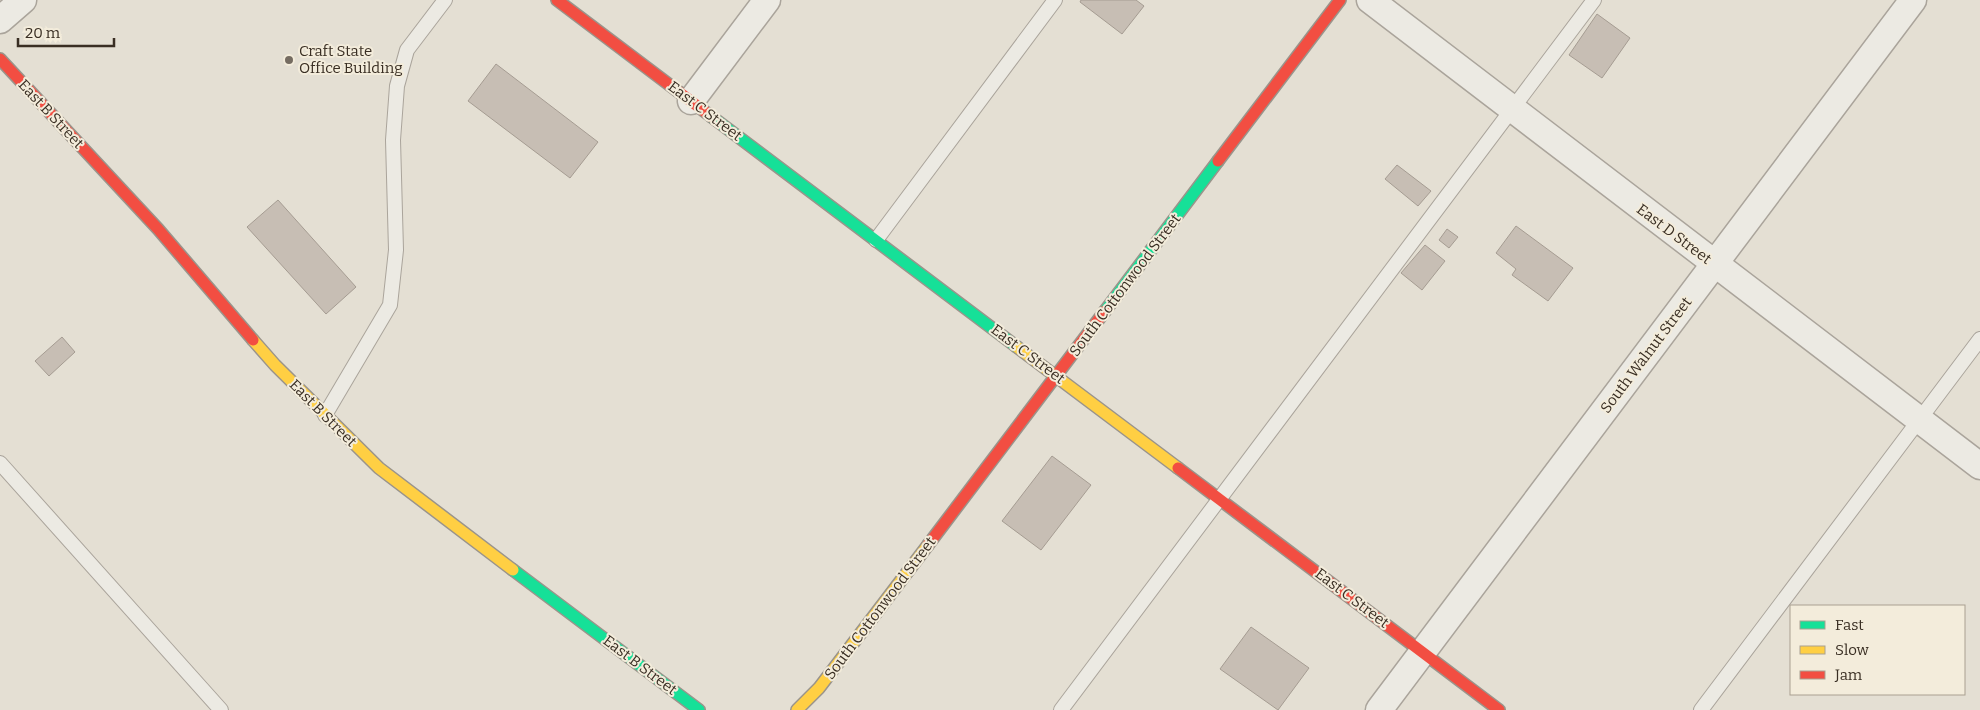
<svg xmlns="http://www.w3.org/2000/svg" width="1980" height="710" viewBox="0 0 1980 710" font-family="Bitter,serif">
<rect width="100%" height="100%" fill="#e4dfd3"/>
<path fill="#c7beb4" stroke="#a59c92" d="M1081 0H1136L1144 6 1122 34 1080 2Z
M1597 14 1630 38 1602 78 1569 55Z
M496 64 598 142 570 178 468 101Z
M1397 165 1431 191 1418 206 1385 179Z
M278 200 356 287 326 314 247 227Z
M1516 226 1573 268 1548 301 1512 275 1516 269 1496 253Z
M1447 229 1458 237 1449 248 1439 240Z
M1425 245 1445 261 1422 290 1401 273Z
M62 337 75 352 49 376 35 361Z
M1052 456 1091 485 1041 550 1002 521Z
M1251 627 1309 668 1278 710 1220 669Z"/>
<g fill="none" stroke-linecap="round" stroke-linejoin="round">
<g stroke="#aaa49b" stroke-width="16">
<path id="lane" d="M876 240 1055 0
M325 415 390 305 396 250 393 140 397 86 407 50 445 0
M0 463 221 710
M1061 710 1594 0
M1701 710 1980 339"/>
</g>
<g stroke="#aaa49b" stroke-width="29">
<path id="street" d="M1370 0 1980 466
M0 20 23 0
M691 101 767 0
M1379 710 1913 0"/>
</g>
<g stroke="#9a948b" stroke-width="14">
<path id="fast" d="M712 117 1017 347
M1105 311 1218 161
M513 570 699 710"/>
</g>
<g stroke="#9a948b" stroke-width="14">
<path id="slow" d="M253 340 275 365 379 468 513 570
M1017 347 1178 468
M797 710 819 688 928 545"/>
</g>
<g stroke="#9a948b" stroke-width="14">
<path id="jam" d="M557 0 712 117
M0 59 158 229 253 340
M1218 161 1340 0
M1178 468 1499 710
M928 545 1105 311"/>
</g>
<use href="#lane" stroke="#eceae3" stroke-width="14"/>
<use href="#street" stroke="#eceae3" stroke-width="26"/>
<use href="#fast" stroke="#16e098" stroke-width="11"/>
<use href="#slow" stroke="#ffcf43" stroke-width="11"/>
<use href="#jam" stroke="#f24e42" stroke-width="11"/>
</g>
<circle fill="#756c61" stroke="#f3ecdb" stroke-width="2" cx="289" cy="60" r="5"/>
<g text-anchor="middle" stroke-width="4" stroke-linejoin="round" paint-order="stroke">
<g font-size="15" fill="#392e23" stroke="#f3ecdb" text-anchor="start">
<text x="299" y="56">Craft State<tspan x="299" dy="17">Office Building</tspan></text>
</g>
<g font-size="15" fill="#392e23" stroke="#f3ecdb">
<text transform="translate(705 111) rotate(37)" y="5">East C Street</text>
<text transform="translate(51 114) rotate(47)" y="5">East B Street</text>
<text transform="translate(1674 234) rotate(37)" y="5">East D Street</text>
<text transform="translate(1125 285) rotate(-53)" y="5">South Cottonwood Street</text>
<text transform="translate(1028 354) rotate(37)" y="5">East C Street</text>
<text transform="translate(1646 355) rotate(-53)" y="5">South Walnut Street</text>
<text transform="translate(323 413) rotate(45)" y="5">East B Street</text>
<text transform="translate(1352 598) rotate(37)" y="5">East C Street</text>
<text transform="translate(880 608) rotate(-53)" y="5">South Cottonwood Street</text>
<text transform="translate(640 665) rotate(37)" y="5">East B Street</text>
</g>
</g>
<rect x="1790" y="605" width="175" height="90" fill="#f3ecdb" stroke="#a9a091"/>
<rect x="1800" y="621" width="25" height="8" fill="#16e098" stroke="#a9a091"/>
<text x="1835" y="630" font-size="15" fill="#392e23">Fast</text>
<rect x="1800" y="646" width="25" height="8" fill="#ffcf43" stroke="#a9a091"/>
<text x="1835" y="655" font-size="15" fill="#392e23">Slow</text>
<rect x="1800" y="671" width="25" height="8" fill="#f24e42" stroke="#a9a091"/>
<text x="1835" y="680" font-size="15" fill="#392e23">Jam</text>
<path d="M18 38v8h96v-8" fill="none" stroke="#392e23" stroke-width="2.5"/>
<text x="25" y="38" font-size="15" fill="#392e23" stroke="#f3ecdb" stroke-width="4" paint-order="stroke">20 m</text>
</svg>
